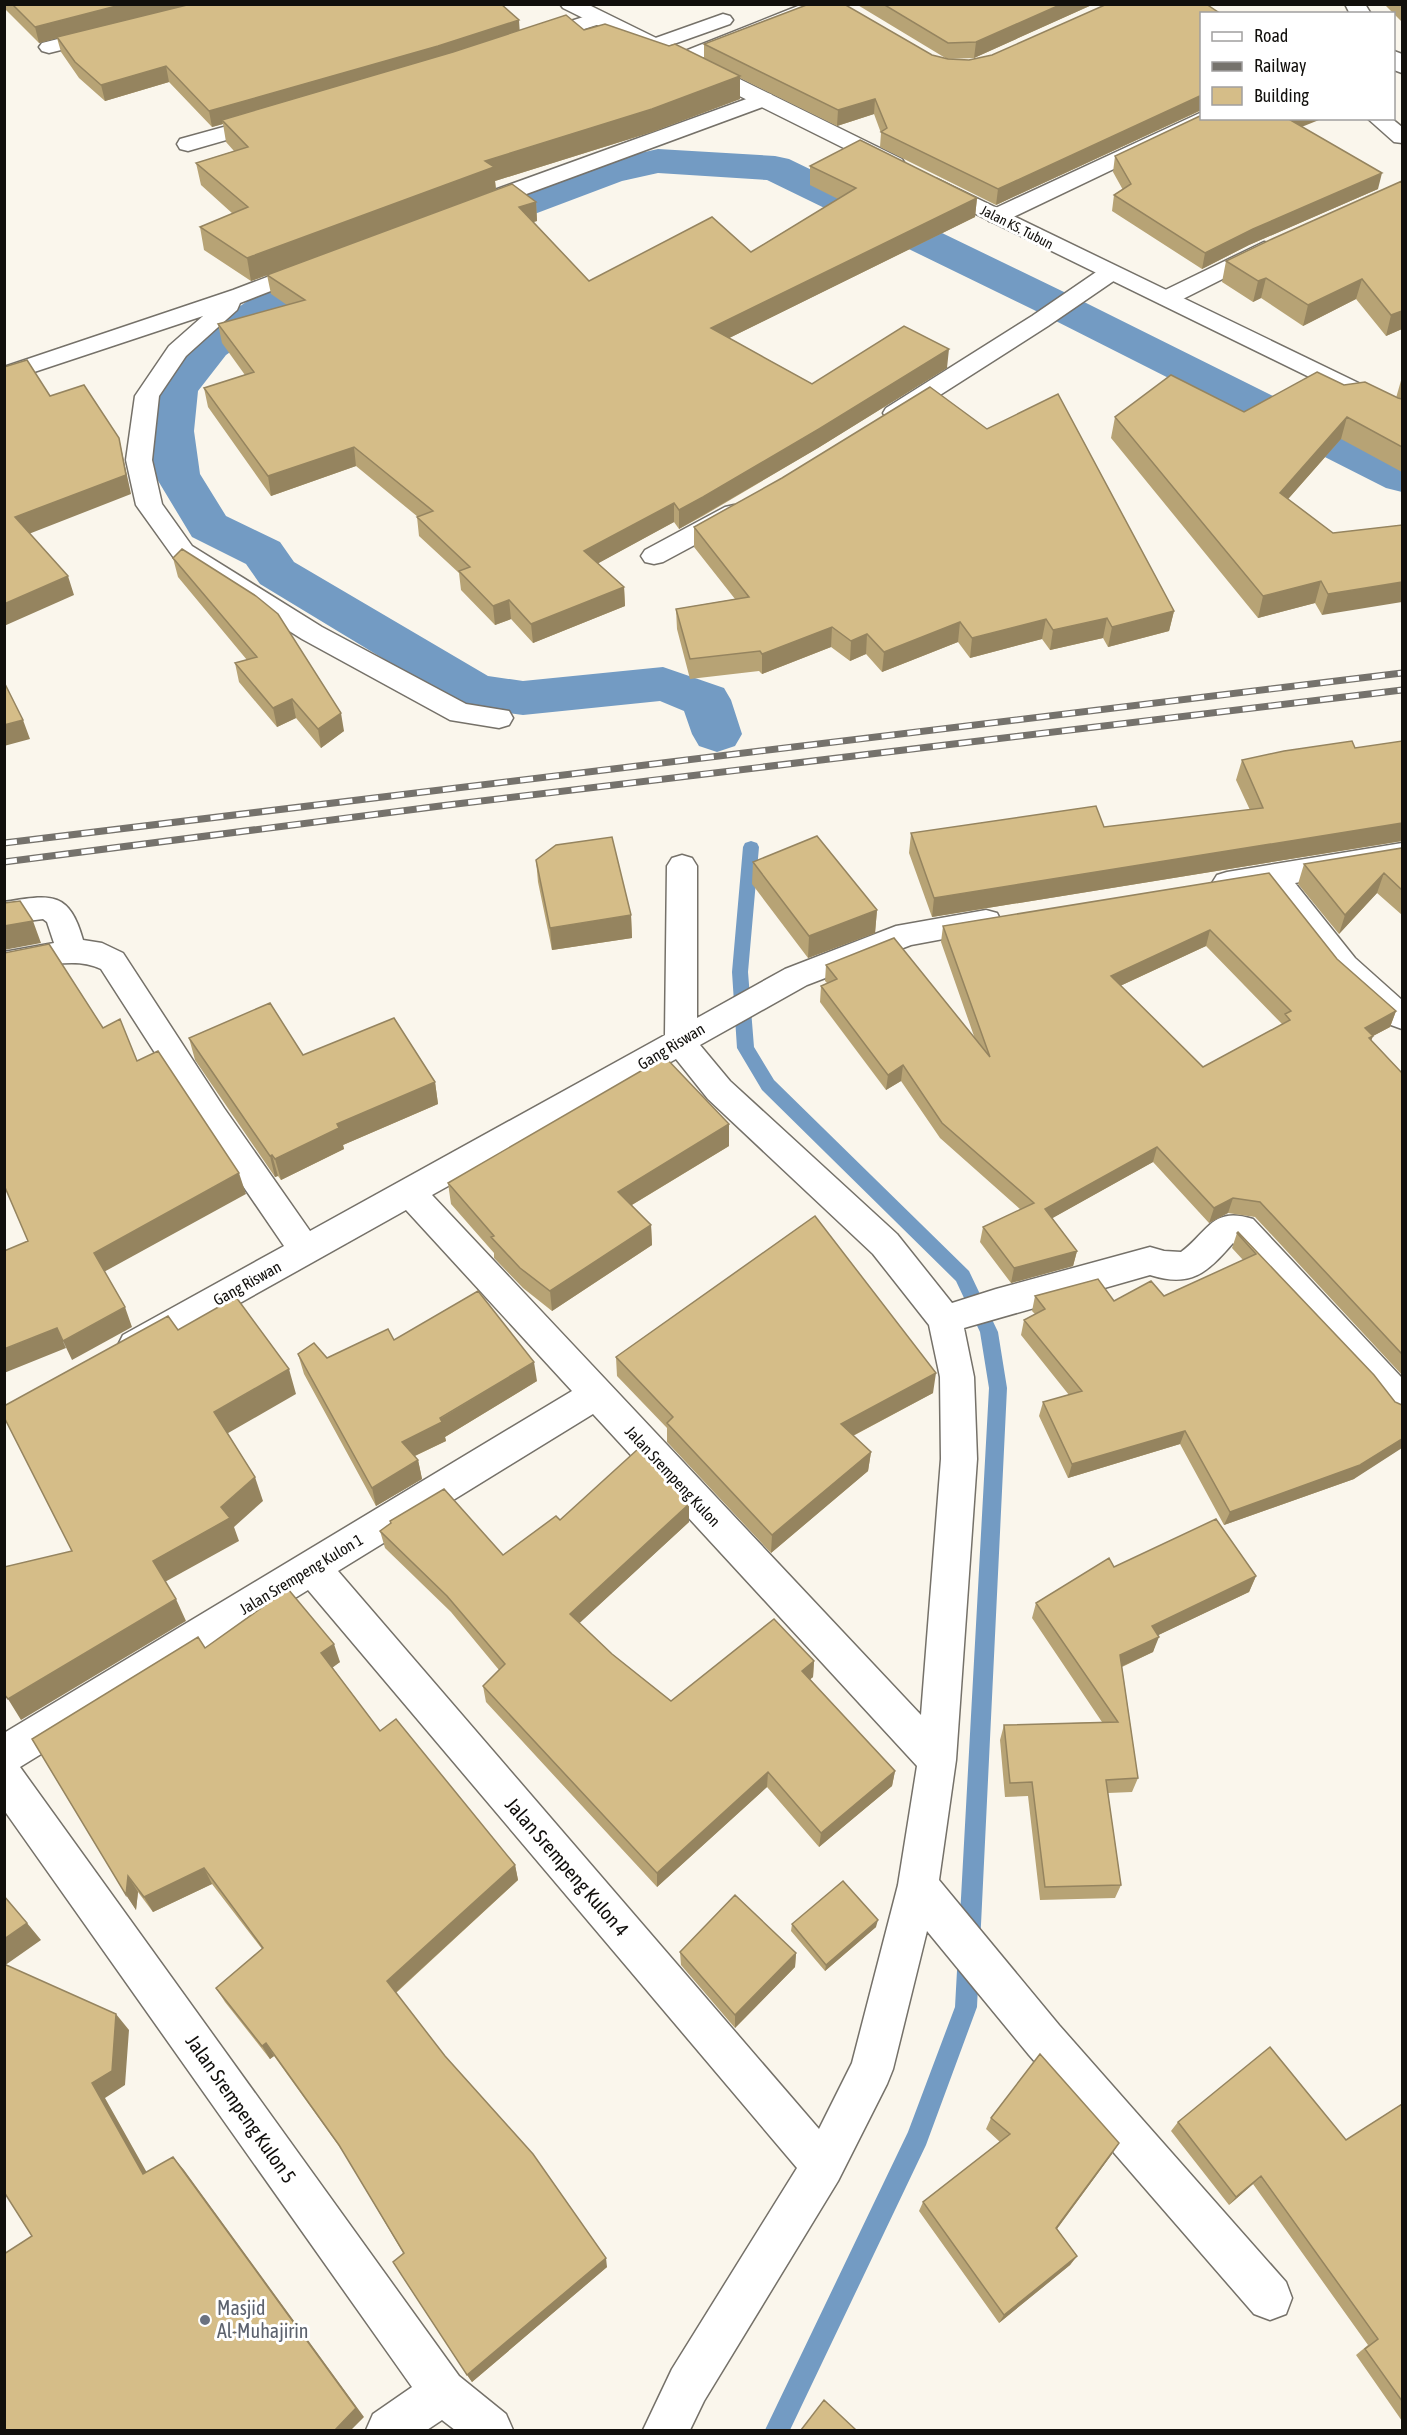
<svg xmlns="http://www.w3.org/2000/svg" width="1407" height="2435" viewBox="0 0 1407 2435" font-family="'Asap Condensed',sans-serif">
<rect width="100%" height="100%" fill="#faf6ec"/>
<g fill="none" stroke-linecap="round" stroke-linejoin="round">
<path fill="#739bc3" fill-rule="evenodd" d="M751 841 757 843 759 847 748 972 754 1047 774 1080 969 1271 998 1332 1007 1388 977 2007 926 2145 790 2430H765L908 2132 955 2007 989 1388 980 1332 956 1281 762 1090 737 1048 732 972 743 847 745 843Z"/>
<path fill="#739bc3" fill-rule="evenodd" d="M658 149 775 156 789 159 1064 292 1402 460V492L1386 488 1034 310 767 180 658 173 622 181 471 238 456 241 441 238 435 229 441 220 596 163Z
M355 254 370 258 376 267 370 276 303 301 226 355 198 391 194 431 200 474 226 516 280 542 294 562 488 676 523 681 663 667 724 688 731 700 742 734 735 746 717 752 699 746 692 734 684 711 660 701 523 715 476 709 458 704 260 584 246 564 192 537 154 474 148 431 154 390 196 337 273 283Z"/>
<g stroke="#757169" stroke-width="3">
<path id="minor" d="M803 4H833L830 8 689 63 682 65 675 63 672 59 675 55Z
M1345 4H1365L1371 14H1350Z
M599 12 606 14 609 18 606 22 534 45 527 43 524 39 527 35Z
M723 14 730 16 733 20 730 24 654 51 647 49 644 45 647 41Z
M102 28 109 30 112 34 109 38 49 53 42 51 39 47 42 43Z
M1394 51 1402 54V73L1394 70Z
M763 93 771 94 774 99 771 104 483 210 475 212 467 210 464 205 467 200Z
M1202 112V118H1212L1210 123 1005 221 997 223 989 221 986 216 989 211Z
M267 115 275 116 278 121 275 126 188 151 180 149 177 144 180 139Z
M1367 118H1391L1402 127V143L1394 142Z
M1264 242 1272 244 1275 249 1272 254 1175 303 1167 305 1159 303 1155 298 1159 293Z
M309 261 317 263 321 268 317 273 240 303 237 310 186 356 159 396 152 460 162 504 192 546 322 627 466 704 509 711 513 718 509 725 499 728 450 720 302 639 174 558 136 505 126 460 135 396 169 346 203 316 4 382V367L233 290Z
M1110 266 1118 268 1122 273 1118 278 1048 326 904 418 895 421 886 418 883 413 886 408 1032 316 1102 268Z
M734 505 743 507 747 513 743 519 663 562 654 564 645 562 641 556 645 550 725 507Z
M1402 843V864L1295 883 1355 958 1402 1000V1029L1391 1025 1333 974 1266 887 1227 894 1217 891 1212 883 1217 875 1227 872Z
M682 855 692 858 697 866V1018L785 969 896 926 986 910 997 913 1001 921 997 929 911 945 807 985 700 1045 730 1081 897 1234 952 1303 996 1289 1150 1247 1164 1251 1181 1252C1209 1231 1212 1206 1253 1219L1402 1378V1419L1390 1415 1369 1388 1233 1243C1207 1273 1191 1288 1150 1275L964 1328 974 1377 977 1459 956 1760 939 1880 1059 2025 1286 2282 1292 2298 1286 2314 1270 2320 1254 2314 1029 2055 927 1931 893 2069 887 2084 838 2181 704 2401 690 2430H643L672 2369 797 2168 308 1590 20 1767 459 2376 506 2414 513 2430H455L442 2420 427 2430H366L373 2414 412 2387 4 1810V1733L572 1391 406 1210 147 1355 135 1360 123 1355 118 1345 123 1335 284 1246 202 1126 101 969C72 955 35 969 4 975V952L54 943 47 922 43 919 4 924V902C49 895 69 889 83 940L102 943 123 953 224 1108 310 1231 665 1035 667 866 672 858ZM676 1059 708 1099 873 1254 929 1325 940 1377 941 1459 921 1715 432 1195ZM593 1414 917 1766 898 1885 852 2063 819 2129 338 1571Z"/>
</g>
<g stroke="#757169" stroke-width="3">
<path id="tertiary" d="M560 4H587L902 159 905 164 902 169 894 171 886 169 563 8Z
M937 179 1402 404V420L1393 418 929 191 926 186 929 181Z"/>
</g>
<use href="#minor" fill="#fff" fill-rule="evenodd"/>
<use href="#tertiary" fill="#fff" fill-rule="evenodd"/>
<g stroke="#75726c" stroke-width="7">
<path id="rail" d="M4 843 1402 673
M4 862 448 805 1402 690"/>
</g>
<use href="#rail" stroke="#fff" stroke-width="4.5" stroke-dasharray="13" stroke-linecap="butt"/>
</g>
<path fill="#b7a375" fill-rule="evenodd" d="M4 4H190L520 30H584L704 58V44L932 55 948 59 969 60 1202 14V110L996 205 880 147 881 133 874 114 837 126 740 78V99L652 132 495 181 496 190 251 281 204 250 200 227 233 214 201 185 196 163 234 151 226 142 223 124 212 127 169 82 105 101 79 78 61 52 57 38 39 43 4 8Z
M856 4H1094L974 58 947 59Z
M1384 4H1402V22Z
M1302 127 1378 189 1249 245 1202 269 1112 211 1114 195 1123 190 1113 172 1115 156Z
M810 166 977 198 975 217 729 338 812 384 947 368 818 448 703 516 679 529 674 522 598 563 624 587 625 606 533 643 511 619 495 625 461 590 459 573 419 536 417 517H418L356 466 271 496 208 407 204 388 245 375 222 343 218 324 287 305 271 294 267 275 536 202 537 221 533 222 589 281 751 252 838 199 810 185Z
M1402 181V329L1386 336 1356 299 1303 326 1261 298 1253 302 1222 282 1226 261Z
M1402 377V472L1341 439 1288 499 1333 533 1402 525 1322 615 1315 603 1258 618 1111 438 1115 417 1244 412 1344 385 1396 398Z
M694 527 1174 611 1169 631 1108 647 1103 638 1050 650 1042 639 970 658 958 642 882 672 866 654 850 661 831 647 762 674 759 671 690 679 677 629 676 609 735 599 694 547Z
M173 558 344 731 321 748 296 718 277 727 239 682 235 663 247 660 178 577Z
M1355 748 1402 841 932 917 909 853 911 833 1104 827 1250 810 1236 780 1242 760Z
M1402 848V915L1377 893 1339 934 1298 884 1304 864Z
M536 860 631 915 632 938 552 950 538 882Z
M753 862 877 910 875 933 808 958 752 884Z
M1269 873 1337 959 1396 1011 1390 1027 1373 1036 1371 1040 1402 1073V1375L1255 1217 1228 1213 1209 1223 1153 1162 1052 1218 1077 1251 1073 1266 1011 1283 980 1242 983 1227 1021 1210 940 1138 901 1081 886 1090 820 1002 821 986 827 983 825 981 826 965 975 1039 941 942 943 926ZM1206 946 1282 1024 1203 1067 1120 986Z
M189 1038 303 1055 435 1082 438 1104 343 1145 344 1149 281 1180 278 1176 275 1177 195 1060Z
M729 1146 632 1205 651 1225 652 1245 552 1311 523 1288 494 1258V1253L451 1204 448 1183Z
M1237 1233 1395 1402 1354 1479 1224 1525 1180 1444 1068 1478 1039 1416 1043 1402 1069 1395 1021 1335 1024 1320 1035 1314 1032 1311 1035 1296 1114 1301 1164 1296 1243 1260 1232 1248Z
M394 1340 537 1381 445 1437 446 1441 415 1456 418 1460 422 1479 376 1506 304 1374 298 1354 327 1358Z
M616 1357 933 1393 853 1436 871 1452 868 1471 771 1553 667 1442V1428L617 1376Z
M689 1504V1522L579 1623 612 1654 671 1701 814 1661 813 1677 810 1679 895 1771 892 1786 819 1847 767 1787 657 1887 486 1702 483 1686 499 1670 451 1612 385 1548 380 1531 391 1524 390 1521 503 1555 560 1520Z
M1114 1567 1256 1576 1249 1592 1158 1635 1153 1652 1122 1667 1138 1778 1132 1792 1108 1793 1121 1885 1115 1898 1040 1900 1028 1796 1005 1797 1000 1740 1004 1725 1102 1722 1032 1618 1036 1603Z
M205 1648 340 1662 332 1667 380 1731 515 1865 518 1880 396 1993 607 2267 472 2382 399 2271 403 2253 346 2156 274 2056 270 2059 225 2002 216 1988 262 1949 212 1884 153 1912 138 1892 136 1910 32 1739Z
M792 1924 876 1927 825 1971 791 1931Z
M680 1952 796 1953 795 1967 735 2028 681 1965Z
M1402 2104V2421L1356 2355 1368 2345 1253 2184 1229 2205 1171 2131 1178 2122 1346 2140Z
M991 2118 1112 2154 1057 2229 1077 2256 1070 2265 999 2323 919 2211 923 2202 1000 2142 986 2129Z"/>
<path fill="#95845f" d="M124 4H190L39 43 35 27Z
M1062 4H1094L974 58 976 42Z
M519 20 520 35 222 120 223 124 212 127 209 111Z
M166 66 169 82 105 101 101 85Z
M740 76V99L652 132 495 181 496 190 251 281 247 258 485 161Z
M1202 95 1201 110 996 205 998 189Z
M875 99 874 114 837 126 838 110Z
M1287 118H1324L1284 134Z
M1382 173 1378 189 1249 245 1202 269 1205 253 1253 229Z
M977 198 975 217 711 347V328Z
M536 202 537 221 520 226 519 207Z
M1266 278 1261 298 1253 302 1258 281Z
M1362 279 1356 299 1303 326 1308 305Z
M1402 311V329L1386 336 1391 315Z
M949 349 947 368 818 448 679 529V510Z
M1347 417 1341 439 1274 515 1280 493Z
M119 438 131 494 21 537 15 517Z
M354 447 356 466 271 496 268 476Z
M674 503V522L586 570 584 551Z
M68 576 74 595 4 626V604Z
M1321 581 1315 603 1258 618 1263 596Z
M1402 582V602L1322 615 1328 594Z
M624 587 625 606 533 643 531 624Z
M509 600 511 619 495 625 493 606Z
M1174 611 1169 631 1108 647 1112 627Z
M1107 618 1103 638 1050 650 1053 630Z
M1046 619 1042 639 970 658 972 638Z
M960 622 958 642 882 672 884 652Z
M832 627 831 647 762 674V654Z
M867 634 866 654 850 661 851 641Z
M292 699 296 718 277 727 273 708Z
M341 713 344 731 321 748 318 729Z
M23 720 30 739 4 746V725Z
M1402 823V841L932 917 934 898Z
M1384 873 1377 893 1339 934 1345 915Z
M877 910 875 933 808 958 809 936Z
M631 915 632 938 552 950 550 928Z
M33 921 41 943 4 950V926Z
M1210 930 1206 946 1107 992 1111 976Z
M1396 1011 1390 1027 1373 1036 1367 1052 1365 1028Z
M903 1065 901 1081 886 1090 888 1075Z
M435 1082 438 1104 343 1145 344 1149 281 1180 275 1159 337 1124Z
M729 1124V1146L620 1212 618 1192Z
M1157 1147 1153 1162 1042 1224 1045 1209Z
M272 1155 278 1176 275 1177 270 1156Z
M239 1173 246 1194 102 1273 94 1253Z
M1233 1198 1228 1213 1209 1223 1214 1208Z
M651 1225 652 1245 552 1311 550 1291Z
M1077 1251 1073 1266 1011 1283 1014 1268Z
M125 1307 132 1327 72 1360 63 1341Z
M57 1328 66 1348 4 1373V1349Z
M534 1362 537 1381 445 1437 446 1441 406 1460 402 1442Z
M289 1369 296 1394 223 1436 214 1412Z
M936 1373 933 1393 839 1443 841 1424Z
M1185 1431 1180 1444 1068 1478 1072 1464Z
M1402 1439V1448L1354 1479 1224 1525 1230 1512Z
M871 1452 868 1471 771 1553 772 1535Z
M418 1460 422 1479 376 1506 372 1488Z
M255 1477 263 1501 234 1527 239 1541 163 1583 153 1561 221 1507Z
M689 1504V1522L571 1631 570 1614Z
M1256 1576 1249 1592 1146 1641 1152 1626Z
M176 1599 186 1621 21 1720 8 1699Z
M1159 1637 1153 1652 1114 1670 1120 1655Z
M334 1644 340 1662 328 1671 321 1653Z
M814 1661 813 1677 801 1687 802 1671Z
M895 1771 892 1786 819 1847 821 1833Z
M768 1772 767 1787 657 1887V1873Z
M515 1865 518 1880 393 1995 387 1981Z
M204 1868 212 1884 153 1912 144 1897Z
M128 1876 138 1892 136 1910 126 1895Z
M878 1920 876 1927 825 1971 826 1965Z
M27 1923 41 1940 4 1966V1939Z
M796 1953 795 1967 735 2028V2015Z
M116 2014 129 2030 125 2085 105 2098 155 2187 143 2174 92 2083Z
M266 2043 274 2056 270 2059 262 2046Z
M1119 2143 1112 2154 1050 2238 1056 2228Z
M173 2157 184 2170 364 2417 351 2430H335Z
M1261 2176 1253 2184 1229 2205 1236 2197Z
M1077 2256 1070 2265 999 2323 1004 2315Z
M606 2258 607 2267 472 2382 467 2375Z"/>
<path fill="#d5bd88" stroke="#95845f" stroke-width="1.5" fill-rule="evenodd" d="M12 4H124L35 27Z
M191 4H501L519 20 438 46 209 111 166 66 101 85 75 62 57 37Z
M809 4H844L932 55 948 59 969 60 992 55 1107 4H1206L1221 14H1202V95L998 189 881 132 887 128 875 99 838 110 704 44Z
M883 4H1062L976 42 948 43Z
M566 15 584 30 605 24 669 46 675 44 740 76 652 109 485 161 494 167 247 258 200 227 248 207 196 163 248 147 222 120 453 52Z
M1202 115V118H1287L1382 173 1253 229 1205 253 1114 195 1131 184 1115 156Z
M860 140 977 198 711 328 812 384 904 326 949 349 819 429 703 497 679 510 674 503 584 551 624 587 531 624 509 600 493 606 459 571 470 567 417 517 433 511 354 447 268 476 204 388 254 372 218 324 305 300 267 275 512 184 536 202 519 207 589 281 712 217 751 252 856 188 810 166Z
M1402 181V311L1391 315 1362 279 1308 305 1266 278 1258 281 1226 261 1272 239Z
M27 360 50 396 84 385 119 438 126 475 15 517 68 576 4 604V367Z
M1317 372 1344 385 1365 382 1398 398 1402 399V447L1347 417 1280 493 1333 533 1402 525V582L1328 594 1321 581 1263 596 1115 417 1171 375 1244 412Z
M930 387 987 429 1058 394 1174 611 1112 627 1107 618 1053 630 1046 619 972 638 960 622 884 652 867 634 851 641 832 627 762 654 760 651 690 659 676 609 749 597 694 527 782 478Z
M182 549 256 596 278 614 341 713 318 729 292 699 273 708 235 663 257 657 173 558Z
M4 682 23 720 4 725Z
M1352 741 1355 748 1402 741V823L934 898 911 833 1096 806 1104 827 1263 808 1242 760 1284 751Z
M817 836 877 910 809 936 753 862Z
M612 837 631 915 550 928 536 860 556 845Z
M1402 848V890L1384 873 1345 915 1304 864Z
M1269 873 1337 959 1396 1011 1365 1028 1373 1036 1369 1038 1402 1073V1354L1260 1202 1233 1198 1214 1208 1157 1147 1045 1209 1077 1251 1014 1268 983 1227 1034 1203 942 1123 903 1065 888 1075 821 986 837 979 826 965 894 938 990 1057 943 926ZM1210 930 1291 1011 1285 1014 1290 1020 1203 1067 1111 976Z
M20 901 33 921 4 926V903Z
M49 944 103 1028 120 1019 137 1061 158 1051 239 1173 94 1253 125 1307 63 1341 57 1328 4 1349V1251L28 1241 4 1185V953Z
M270 1003 303 1055 394 1018 435 1082 337 1124 339 1128 275 1159 272 1155 270 1156 189 1038Z
M665 1057 729 1124 618 1192 651 1225 550 1291 520 1268 491 1237 494 1236 448 1183Z
M815 1216 936 1373 841 1424 871 1452 772 1535 667 1423 673 1417 616 1357Z
M1238 1232 1374 1375 1395 1402 1402 1405V1439L1360 1465 1230 1512 1185 1431 1072 1464 1043 1402 1082 1391 1024 1320 1045 1309 1035 1296 1098 1279 1114 1301 1151 1281 1164 1296 1256 1254 1237 1233Z
M478 1291 534 1362 440 1418 442 1422 402 1442 418 1460 372 1488 298 1354 314 1343 327 1358 388 1329 394 1340Z
M236 1297 289 1369 214 1412 255 1477 221 1507 230 1518 153 1561 176 1599 8 1699 4 1694V1567L72 1551 4 1417V1406L168 1316 178 1330Z
M638 1449 689 1504 570 1614 612 1654 671 1701 774 1619 814 1661 802 1671 895 1771 821 1833 768 1772 657 1873 483 1686 505 1664 447 1596 380 1531 391 1523 390 1521 444 1489 503 1555 556 1516 560 1520Z
M1216 1519 1256 1576 1152 1626 1159 1637 1120 1655 1138 1778 1106 1780 1121 1885 1045 1887 1032 1782 1010 1783 1004 1725 1118 1722 1036 1603 1109 1558 1114 1567Z
M288 1589 334 1644 321 1653 380 1731 396 1719 515 1865 387 1981 445 2056 533 2154 606 2258 467 2375 393 2262 404 2253 339 2145 266 2043 262 2046 216 1988 263 1948 204 1868 144 1897 128 1876 126 1895 32 1739 198 1637 205 1648Z
M843 1881 878 1920 826 1965 792 1924Z
M735 1895 796 1953 735 2015 680 1952Z
M4 1896 27 1923 4 1939Z
M4 1964 116 2014 112 2071 92 2083 143 2174 173 2157 356 2408 335 2430H4V2254L32 2236 4 2192Z
M1270 2047 1346 2140 1402 2104V2401L1365 2349 1378 2339 1261 2176 1236 2197 1178 2122Z
M1040 2054 1119 2143 1056 2228 1077 2256 1004 2315 923 2202 1010 2134 991 2118Z
M824 2400 856 2430H801Z"/>
<circle fill="#6b7280" stroke="#fff" stroke-width="2" cx="205" cy="2320" r="6"/>
<g text-anchor="middle" stroke-width="6" stroke-linejoin="round" paint-order="stroke">
<g font-size="14" fill="#110f0c" stroke="#fff">
<text transform="translate(1017 227) rotate(27)" y="5">Jalan KS. Tubun</text>
</g>
<g font-size="16" fill="#110f0c" stroke="#fff">
<text transform="translate(671 1046) rotate(-31)" y="6">Gang Riswan</text>
<text transform="translate(247 1283) rotate(-29)" y="6">Gang Riswan</text>
<text transform="translate(673 1476) rotate(47)" y="6">Jalan Srempeng Kulon</text>
<text transform="translate(301 1574) rotate(-31)" y="6">Jalan Srempeng Kulon 1</text>
</g>
<g font-size="20" fill="#110f0c" stroke="#fff">
<text transform="translate(567 1867) rotate(49)" y="7">Jalan Srempeng Kulon 4</text>
<text transform="translate(241 2109) rotate(55)" y="7">Jalan Srempeng Kulon 5</text>
</g>
<g font-size="20" fill="#5b616d" stroke="#fff" text-anchor="start">
<text x="217" y="2315">Masjid<tspan x="217" dy="23">Al-Muhajirin</tspan></text>
</g>
</g>
<rect width="1407" height="2435" fill="none" stroke="#110f0c" stroke-width="12"/>
<rect x="1200" y="12" width="195" height="108" fill="#ffffff" stroke="#a09f9e" stroke-width="1.5"/>
<rect x="1212" y="32" width="30" height="9" fill="#ffffff" stroke="#a09f9e" stroke-width="1.5"/>
<text x="1254" y="42" font-size="18" fill="#110f0c">Road</text>
<rect x="1212" y="62" width="30" height="9" fill="#75726c" stroke="#a09f9e" stroke-width="1.5"/>
<text x="1254" y="72" font-size="18" fill="#110f0c">Railway</text>
<rect x="1212" y="87" width="30" height="18" fill="#d5bd88" stroke="#a09f9e" stroke-width="1.5"/>
<text x="1254" y="102" font-size="18" fill="#110f0c">Building</text>
</svg>
